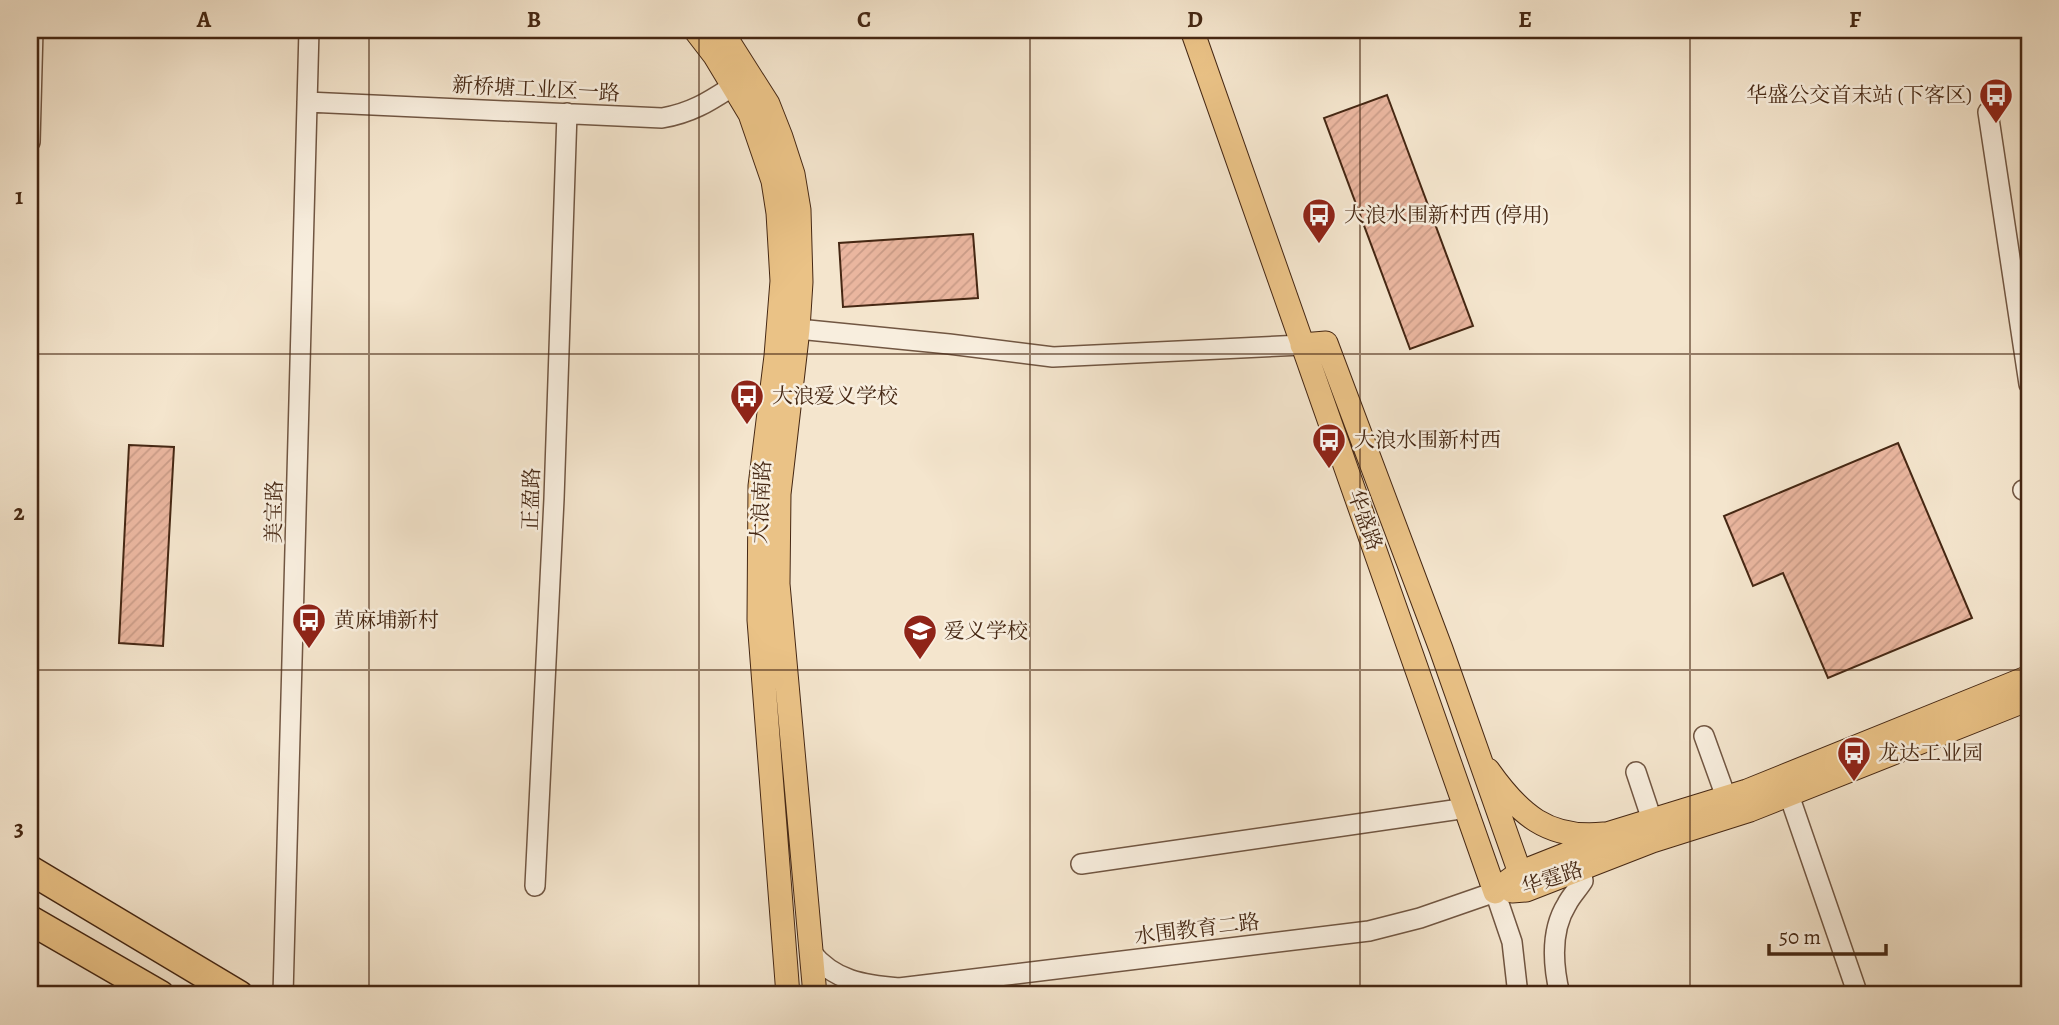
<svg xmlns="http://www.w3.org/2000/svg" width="2059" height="1025" viewBox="0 0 2059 1025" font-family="Alegreya,'Noto Serif SC',serif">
<defs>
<pattern id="building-hatch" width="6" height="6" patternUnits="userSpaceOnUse" patternTransform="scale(1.75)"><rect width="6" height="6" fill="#eab69f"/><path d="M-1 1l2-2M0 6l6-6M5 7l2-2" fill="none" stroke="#ca9c88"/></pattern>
</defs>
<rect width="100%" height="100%" fill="#f4e5cd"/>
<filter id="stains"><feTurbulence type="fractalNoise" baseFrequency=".00286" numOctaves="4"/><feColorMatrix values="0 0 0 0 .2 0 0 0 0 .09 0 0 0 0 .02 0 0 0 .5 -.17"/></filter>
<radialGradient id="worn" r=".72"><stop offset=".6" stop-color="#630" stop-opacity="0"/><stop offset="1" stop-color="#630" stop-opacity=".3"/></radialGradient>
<path fill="url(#building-hatch)" stroke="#452713" stroke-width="2" d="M1387 95 1473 326 1410 349 1324 118Z
M973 234 978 298 843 307 839 243Z
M1898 443 1972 618 1828 678 1783 573 1753 586 1724 516Z
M129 445 174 447 163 646 119 643Z"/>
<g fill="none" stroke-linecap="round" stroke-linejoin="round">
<g stroke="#715642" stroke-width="22">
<path id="minor" d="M307 102 662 118C697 112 715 97 744 79
M1988 112 2029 384
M30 142 33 30
M798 329 949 344 1053 357 1302 345
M2023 490 2029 489
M1704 736 1726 797
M1636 772 1652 820
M1789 795 1858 995
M1081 864 1467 808
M535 886 554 499 567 113
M811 952C834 981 864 985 899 988L1369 931 1420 918 1495 892 1512 942 1518 995
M283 995 309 30
M1560 995C1553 966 1550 931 1567 904 1571 896 1578 889 1583 881L1581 869"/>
</g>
<g stroke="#452713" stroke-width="25">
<path id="major" d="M695 30 715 56 750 114 773 181 778 213 782 281 776 356 760 486 759 620 788 995
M721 30 768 104 781 137 793 174 799 210 801 282 798 329 779 494 778 584 815 995
M1192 30 1495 892
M1302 345 1326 343 1441 649 1526 890
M1488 770C1519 814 1548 840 1604 834
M1508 881 1519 873 1585 847 1607 834 1747 791 2029 677
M1512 891 1526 890 1652 841 1750 810 2029 699"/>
</g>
<g stroke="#452713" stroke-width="31">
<path id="highway" d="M30 870 239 995
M30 920 160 995"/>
</g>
<use href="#minor" stroke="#f8eede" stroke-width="19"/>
<use href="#major" stroke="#eac286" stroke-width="23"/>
<use href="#highway" stroke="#eac286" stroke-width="28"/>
</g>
<path fill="none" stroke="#452713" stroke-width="2" stroke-opacity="0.55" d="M369 30V995M699 30V995M1030 30V995M1360 30V995M1690 30V995M30 354H2029M30 670H2029"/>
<defs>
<g id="bus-pin" transform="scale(1.75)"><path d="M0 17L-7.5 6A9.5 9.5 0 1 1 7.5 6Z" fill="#8f2418" stroke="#f8eede"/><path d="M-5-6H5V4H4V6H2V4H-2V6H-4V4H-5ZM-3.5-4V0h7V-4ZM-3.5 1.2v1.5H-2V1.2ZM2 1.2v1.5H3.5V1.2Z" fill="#fff"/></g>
<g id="school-pin" transform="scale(1.75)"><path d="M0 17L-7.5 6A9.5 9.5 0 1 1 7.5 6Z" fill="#8f2418" stroke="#f8eede"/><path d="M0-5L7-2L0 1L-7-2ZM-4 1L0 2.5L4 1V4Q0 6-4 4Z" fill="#fff"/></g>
</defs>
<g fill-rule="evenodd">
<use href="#bus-pin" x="1996" y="95"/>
<use href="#bus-pin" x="1319" y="215"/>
<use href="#bus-pin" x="747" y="396"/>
<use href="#bus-pin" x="1329" y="440"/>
<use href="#bus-pin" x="309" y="620"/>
<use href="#school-pin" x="920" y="631"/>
<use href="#bus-pin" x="1854" y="753"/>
</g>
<g text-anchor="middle" stroke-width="5" stroke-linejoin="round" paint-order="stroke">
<g font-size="21" fill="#452713" stroke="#f8eede">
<text transform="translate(536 89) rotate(3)" y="7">新桥塘工业区一路</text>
<text transform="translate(531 499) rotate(-88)" y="7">正盈路</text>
<text transform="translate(761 502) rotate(-87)" y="7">大浪南路</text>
<text transform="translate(274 512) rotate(-89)" y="7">美宝路</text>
<text transform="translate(1365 520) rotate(70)" y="7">华盛路</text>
<text transform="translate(1552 878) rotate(-18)" y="7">华霆路</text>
<text transform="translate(1197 929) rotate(-7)" y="7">水围教育二路</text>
</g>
<g font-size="21" fill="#452713" stroke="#f8eede" text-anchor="start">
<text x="1972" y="102" text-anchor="end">华盛公交首末站 (下客区)</text>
<text x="1344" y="222">大浪水围新村西 (停用)</text>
<text x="772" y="403">大浪爱义学校</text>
<text x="1354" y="447">大浪水围新村西</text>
<text x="334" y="627">黄麻埔新村</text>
<text x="944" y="638">爱义学校</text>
<text x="1878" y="760">龙达工业园</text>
</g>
</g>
<rect width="2059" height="1025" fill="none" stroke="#f4e5cd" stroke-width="77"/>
<path d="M1769 944v10h117v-10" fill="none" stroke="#452713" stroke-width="3.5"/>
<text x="1779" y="944" font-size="21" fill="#452713" stroke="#f8eede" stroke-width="5" paint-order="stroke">50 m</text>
<rect x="38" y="38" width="1983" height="948" fill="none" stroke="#452713" stroke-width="2.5"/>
<g font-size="23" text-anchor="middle" font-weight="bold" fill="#452713">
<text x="204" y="27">A</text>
<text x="534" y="27">B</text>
<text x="864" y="27">C</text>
<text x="1195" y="27">D</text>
<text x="1525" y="27">E</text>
<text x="1855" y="27">F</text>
<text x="19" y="204">1</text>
<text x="19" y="520">2</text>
<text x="19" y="836">3</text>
</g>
<rect width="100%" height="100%" filter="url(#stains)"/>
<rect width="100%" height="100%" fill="url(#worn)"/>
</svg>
